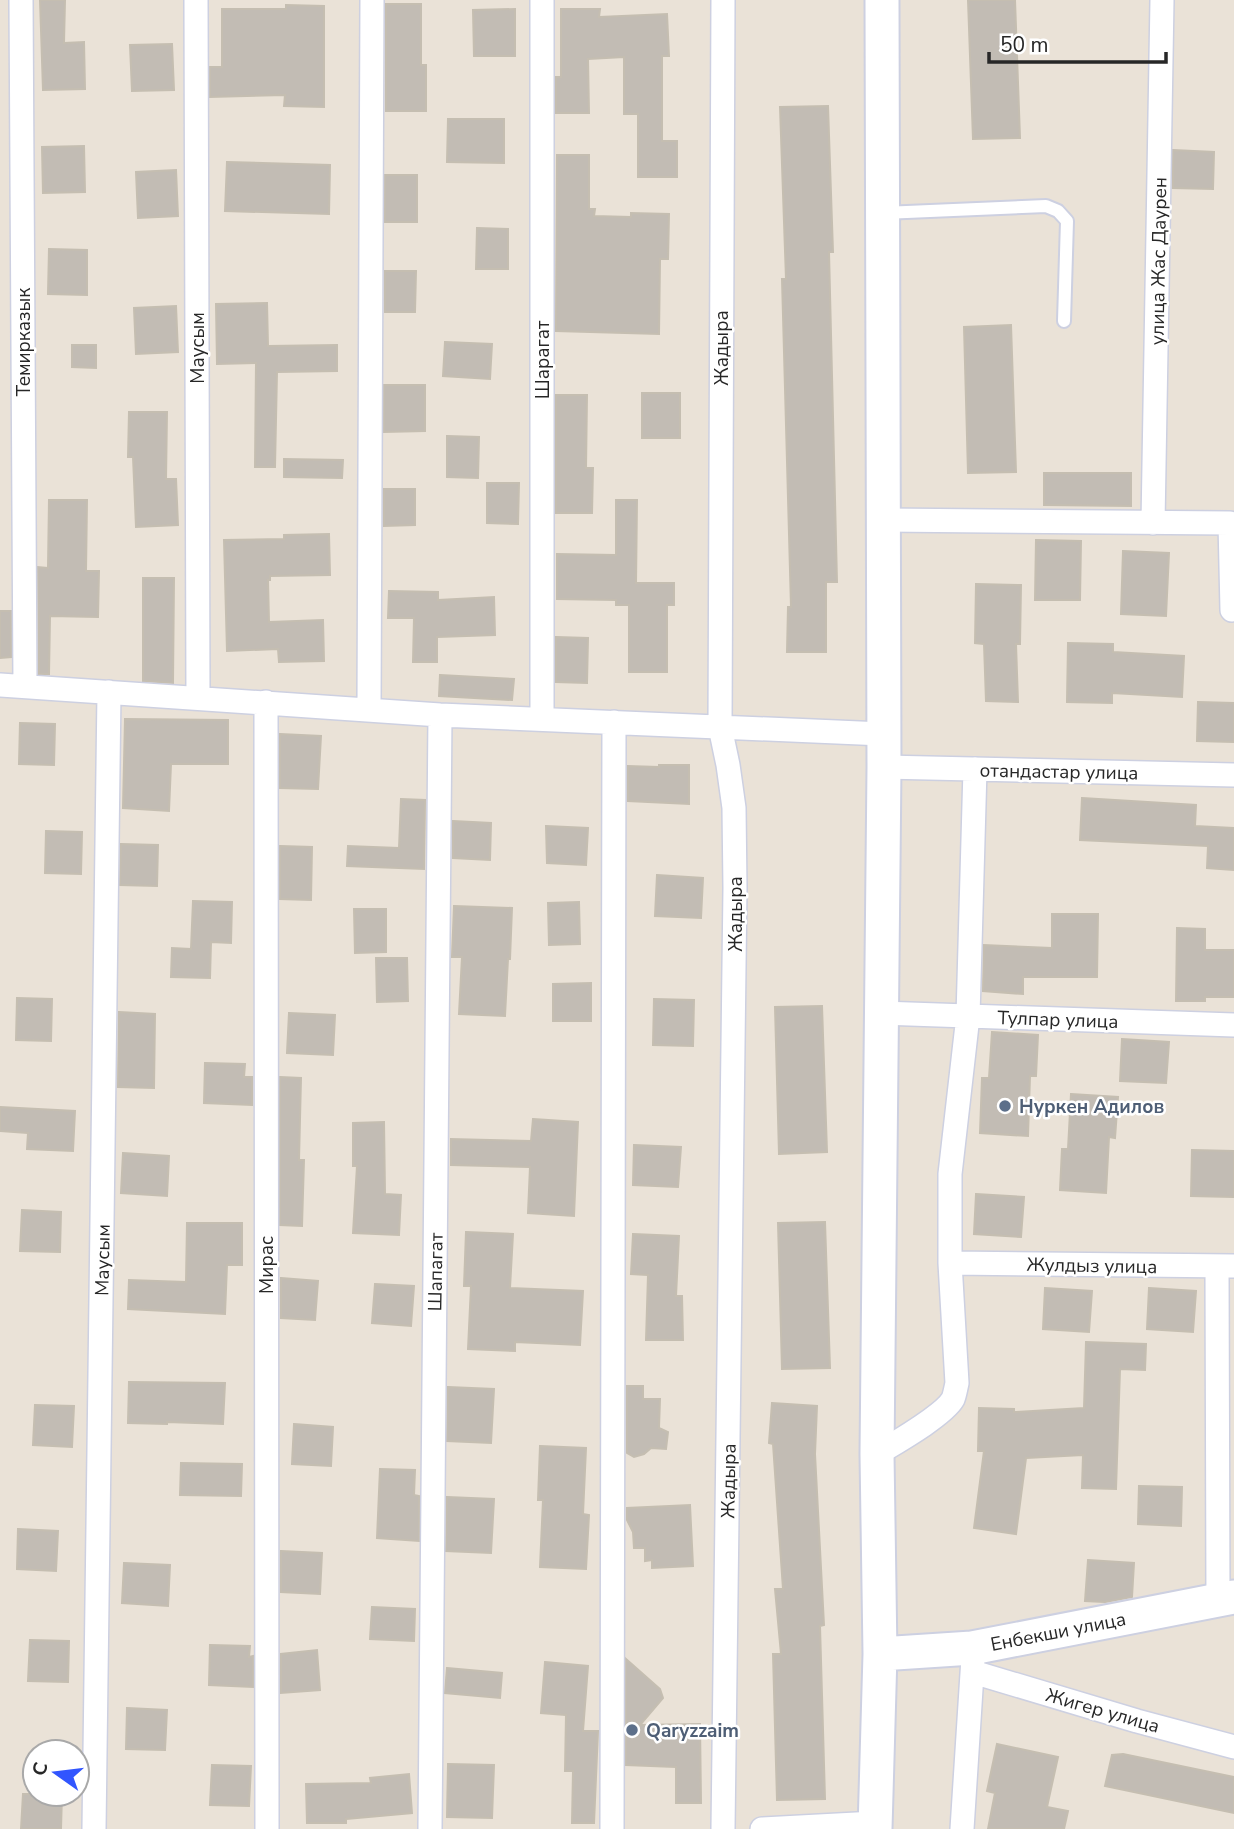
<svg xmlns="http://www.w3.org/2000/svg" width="1234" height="1829" viewBox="0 0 1234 1829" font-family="'Nunito Sans',sans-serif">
<rect width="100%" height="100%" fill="#eae2d7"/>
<path fill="#c2bcb4" stroke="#c5beb1" stroke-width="2" d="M40 0H65L64 43 84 42 85 89 43 90Z
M968 0H1015L1020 138 973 139Z
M386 4H421V65H426V111H386Z
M286 5 324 6V107L284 106 285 95 210 97V67H222V9H286Z
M515 9V56H474L473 10Z
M561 9H600L599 17 667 14 669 56H662V141H677V177H638V114H624V57L588 59 589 113H556V77H561Z
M172 44 174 90 132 91 130 45Z
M828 106 833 252H829L837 582H826V652H787L788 607H791L782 279H786L780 107Z
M448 119H504V163L447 162Z
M84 146 85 192 43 193 42 147Z
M1173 150 1214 152 1213 189 1173 188Z
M557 155H589V209H595L594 216 631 217V213L669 214 668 259H660L659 334 556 331Z
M227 162 330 165 329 214 225 211Z
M176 170 178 216 138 218 136 172Z
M385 175H417V222H385Z
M477 228 508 229V269H476Z
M49 249 87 250V295L48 294Z
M385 271H416L415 312H385Z
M267 303 268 346 337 345V371L277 372 275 467H255L256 363 217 364 216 304Z
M176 306 178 352 136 354 134 308Z
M1011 325 1016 472 968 473 964 327Z
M445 342 492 344 490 379 443 376Z
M72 345H96V368L72 367Z
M384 385H425V431L384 432Z
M642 393H680V438H642Z
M556 395H587L586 468H593L592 513H556Z
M129 412H167L166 479H176L178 525 136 527 133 457H128Z
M447 436 479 437 478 478 447 477Z
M284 459 343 460 342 478 284 477Z
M1044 473H1131V506L1044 505Z
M487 483H519L518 524 487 523Z
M384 489H415V525L384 526Z
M49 500H87L86 571H99L98 617 50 616 49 674H39L38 567 48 568Z
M616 500H637L636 583H674V605H667V672H629V605H616V600L557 599V554L616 555Z
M329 534 330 575 270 576V580H268L269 622 323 620 324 661 279 662 278 649 227 651 224 540 284 539V535Z
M1036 540 1081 541 1080 600H1035Z
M1123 551 1169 553 1166 616 1121 614Z
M143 578H174L173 683 143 681Z
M976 584 1021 585 1020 644H1016L1018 702 986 701 984 644 975 643Z
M389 591 438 592V600L494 597 495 635 437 637V662H413L414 618H388Z
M0 611H11V657L0 658Z
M556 637 588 638 587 683 556 682Z
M1068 643 1113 644V652L1184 656 1182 697 1112 693V703L1067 702Z
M440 675 514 679 512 700 439 696Z
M1198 702 1234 703V742L1197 741Z
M125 719 228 720V764H171L169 811 123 808Z
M20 723 55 724 54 765 19 764Z
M280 734 321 736 318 789 280 788Z
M659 765H689V804L628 801V766L659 767Z
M1082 798 1196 805 1195 826 1234 828V870L1207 868 1208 846 1080 840Z
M401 799 425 800 424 869 347 866 348 846 399 848Z
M453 821 491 823 490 860 453 858Z
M546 826 588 828 586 865 547 863Z
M46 831 82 832 81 874 45 873Z
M121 844 158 845 157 886 120 885Z
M280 846 312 847 311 900 280 899Z
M657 875 703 878 701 918 655 916Z
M193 901 232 902 231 943 211 942 210 978 171 977 172 948 191 949Z
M579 902 580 944 549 945 548 903Z
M454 906 512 908 510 959H508L505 1016 459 1014 462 957H452Z
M354 909H386V952L355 953Z
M1052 914H1098L1097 977H1023V994L983 991 984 945 1052 948Z
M1177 928 1205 929V950H1234V997H1205V1001H1176Z
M376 958H407L408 1001 377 1002Z
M591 983V1021H553V984Z
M17 998 52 999 51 1041 16 1040Z
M654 999 694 1000 693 1046 653 1045Z
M822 1006 827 1152 779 1154 775 1007Z
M119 1012 155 1014 154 1088 118 1087Z
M289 1013 335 1015 333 1055 287 1053Z
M992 1032 1038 1035 1036 1076H1030L1028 1136 980 1133 982 1078H989Z
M1122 1039 1169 1042 1166 1083 1120 1081Z
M205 1063 245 1064 244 1077H252V1105L204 1103Z
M280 1077 301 1078 299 1160H304L302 1226 280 1225Z
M1071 1094 1118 1097 1115 1138 1109 1137 1106 1193 1060 1190 1062 1149H1068Z
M0 1107 75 1111 73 1151 27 1149 28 1133 0 1131Z
M533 1119 578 1122 574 1216 528 1213 530 1167 451 1165V1139L531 1141Z
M384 1122 385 1194 401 1195 399 1235 353 1233 357 1166H353V1123Z
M634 1145 681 1147 678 1187 633 1185Z
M1192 1150 1234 1151V1197L1191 1196Z
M123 1153 169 1156 167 1196 121 1193Z
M976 1194 1024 1197 1021 1237 974 1234Z
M22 1210 61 1212 60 1252 20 1251Z
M825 1222 830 1368 782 1369 778 1223Z
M187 1223H242V1265H227L225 1314 128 1309 129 1280 186 1282Z
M466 1232 513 1234 510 1288 583 1291 580 1345 515 1342V1351L468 1349 471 1286H464Z
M633 1234 679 1236 676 1296H682L683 1340H646L648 1275 631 1274Z
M281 1278 318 1281 315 1320 281 1318Z
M375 1284 414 1286 411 1326 372 1323Z
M1045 1288 1092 1291 1089 1332 1043 1329Z
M1149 1288 1196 1291 1193 1332 1147 1329Z
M1086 1342 1146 1344 1145 1370 1120 1369 1116 1489 1082 1488 1083 1455 1026 1458 1016 1534 974 1528 984 1451H978L979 1408 1014 1409V1412L1084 1408Z
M129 1382 225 1383 223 1424 167 1422V1424L128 1423Z
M627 1386H643V1399H660L659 1428 668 1432 666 1449 651 1448 644 1454 634 1457 627 1453Z
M448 1387 494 1389 491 1443 447 1441Z
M772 1403 817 1406 815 1454 824 1625 820 1626 825 1799 777 1800 773 1654H781L775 1589H783L773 1444 769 1443Z
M35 1405 74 1406 72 1447 33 1445Z
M294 1424 333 1427 331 1466 292 1464Z
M540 1446 586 1448 583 1514 589 1515 586 1569 540 1567 543 1500H538Z
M181 1463 242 1464 241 1496 180 1495Z
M380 1469 415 1470 414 1495 419 1496V1541L377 1538Z
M1139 1486 1182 1487 1181 1526 1138 1524Z
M447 1497 494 1499 491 1553 446 1551Z
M690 1505 693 1566 652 1568V1560L645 1561V1548H634L633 1532 627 1520V1508Z
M18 1529 58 1531 56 1571 17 1569Z
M281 1551 322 1553 320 1594 281 1592Z
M1088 1560 1134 1563 1132 1597 1105 1602 1085 1601Z
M124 1563 170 1565 168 1606 122 1603Z
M372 1607 415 1609 414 1641 370 1639Z
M30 1640 69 1641 68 1682 28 1681Z
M210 1645 250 1646 249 1657 253 1656V1687L209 1685Z
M317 1650 320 1690 281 1693V1654Z
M626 1659 660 1689 663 1698 640 1725 700 1724 701 1803H676V1767L626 1765Z
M545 1662 588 1666 583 1731H598L594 1823H572L573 1771H565L566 1715 541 1713Z
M447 1668 502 1673 500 1698 445 1693Z
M127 1708 167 1710 165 1750 126 1749Z
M997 1744 1058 1757 1047 1807 1068 1811 1064 1829H988L995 1793 987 1791Z
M1123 1754 1234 1777V1813L1105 1786 1112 1755Z
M448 1764 494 1765 492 1818 447 1817Z
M212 1765 251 1766 249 1806 210 1805Z
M409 1774 412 1813 346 1819V1823H307L306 1784 371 1783 370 1778Z
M23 1794H62L61 1829H21Z"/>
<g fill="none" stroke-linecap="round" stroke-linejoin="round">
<g stroke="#cdd0e1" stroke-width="16">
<path id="lane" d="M883 213 1046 206 1058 211 1067 221 1064 321"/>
</g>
<g stroke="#cdd0e1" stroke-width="26">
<path id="street" d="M21 0 25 685
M196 0 198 697
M723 0 720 727 728 765 734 808 735 888 723 1829
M883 520 1230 523 1232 610
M1153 523 1162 0
M0 685 440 715 883 734
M266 702 267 1829
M369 709 372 0
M542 719V0
M884 767 1234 775
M881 1013 1234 1025
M950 1263 1234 1266
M1217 1267 1218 1600
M877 1454C895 1443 943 1416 953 1399 955 1394 956 1387 957 1383L950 1263V1174L968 1016 975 769
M973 1672 1137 1721 1234 1747
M94 1829 109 692
M430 1829 440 715
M612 1829 614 722
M762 1829 875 1823
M962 1829 973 1658"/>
</g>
<g stroke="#cdd0e1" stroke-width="37">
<path id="secondary" d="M880 1654 972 1648 1234 1597
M875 1829 880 1654 877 1454 884 767 882 0"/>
</g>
<use href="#lane" stroke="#fff" stroke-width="12"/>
<use href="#street" stroke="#fff" stroke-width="23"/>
<use href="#secondary" stroke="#fff" stroke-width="33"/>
</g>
<g fill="#5c6f8a" stroke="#fff" stroke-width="2.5">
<circle cx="1005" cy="1106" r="7"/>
<circle cx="632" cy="1730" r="7"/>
</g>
<g text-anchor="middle" stroke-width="5" stroke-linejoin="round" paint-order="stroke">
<g font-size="19" fill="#272727" stroke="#fff">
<text transform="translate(1158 261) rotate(-89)" y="7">улица Жас Даурен</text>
<text transform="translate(23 342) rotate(-90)" y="7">Темирказык</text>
<text transform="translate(197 348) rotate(-90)" y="7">Маусым</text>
<text transform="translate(721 348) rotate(-90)" y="7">Жадыра</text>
<text transform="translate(542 360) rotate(-90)" y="7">Шарагат</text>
<text transform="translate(1059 771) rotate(1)" y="7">отандастар улица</text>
<text transform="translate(735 914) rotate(-90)" y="7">Жадыра</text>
<text transform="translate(1058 1019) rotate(2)" y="7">Тулпар улица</text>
<text transform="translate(102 1260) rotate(-89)" y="7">Маусым</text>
<text transform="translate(266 1265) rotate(-90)" y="7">Мирас</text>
<text transform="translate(1092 1265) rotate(1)" y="7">Жулдыз улица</text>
<text transform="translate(435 1272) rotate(-89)" y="7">Шапагат</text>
<text transform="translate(728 1481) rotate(-89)" y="7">Жадыра</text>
<text transform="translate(1058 1631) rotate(-11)" y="7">Енбекши улица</text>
<text transform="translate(1103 1710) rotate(16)" y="7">Жигер улица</text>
</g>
<g font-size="19" font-weight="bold" fill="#4e5e75" stroke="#fff" text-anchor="start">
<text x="1019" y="1113">Нуркен Адилов</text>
<text x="646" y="1737">Qaryzzaim</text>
</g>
</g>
<g transform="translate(56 1773) rotate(284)"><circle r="33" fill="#ffffff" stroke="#a9a9a9" stroke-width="2"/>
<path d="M0-5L12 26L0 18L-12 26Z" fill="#3155fe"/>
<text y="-10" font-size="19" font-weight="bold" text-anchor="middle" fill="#272727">С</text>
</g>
<path d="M989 52v10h177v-10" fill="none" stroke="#272727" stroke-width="3.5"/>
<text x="1000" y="52" font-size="21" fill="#272727" stroke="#ffffff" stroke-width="5" paint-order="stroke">50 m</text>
</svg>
